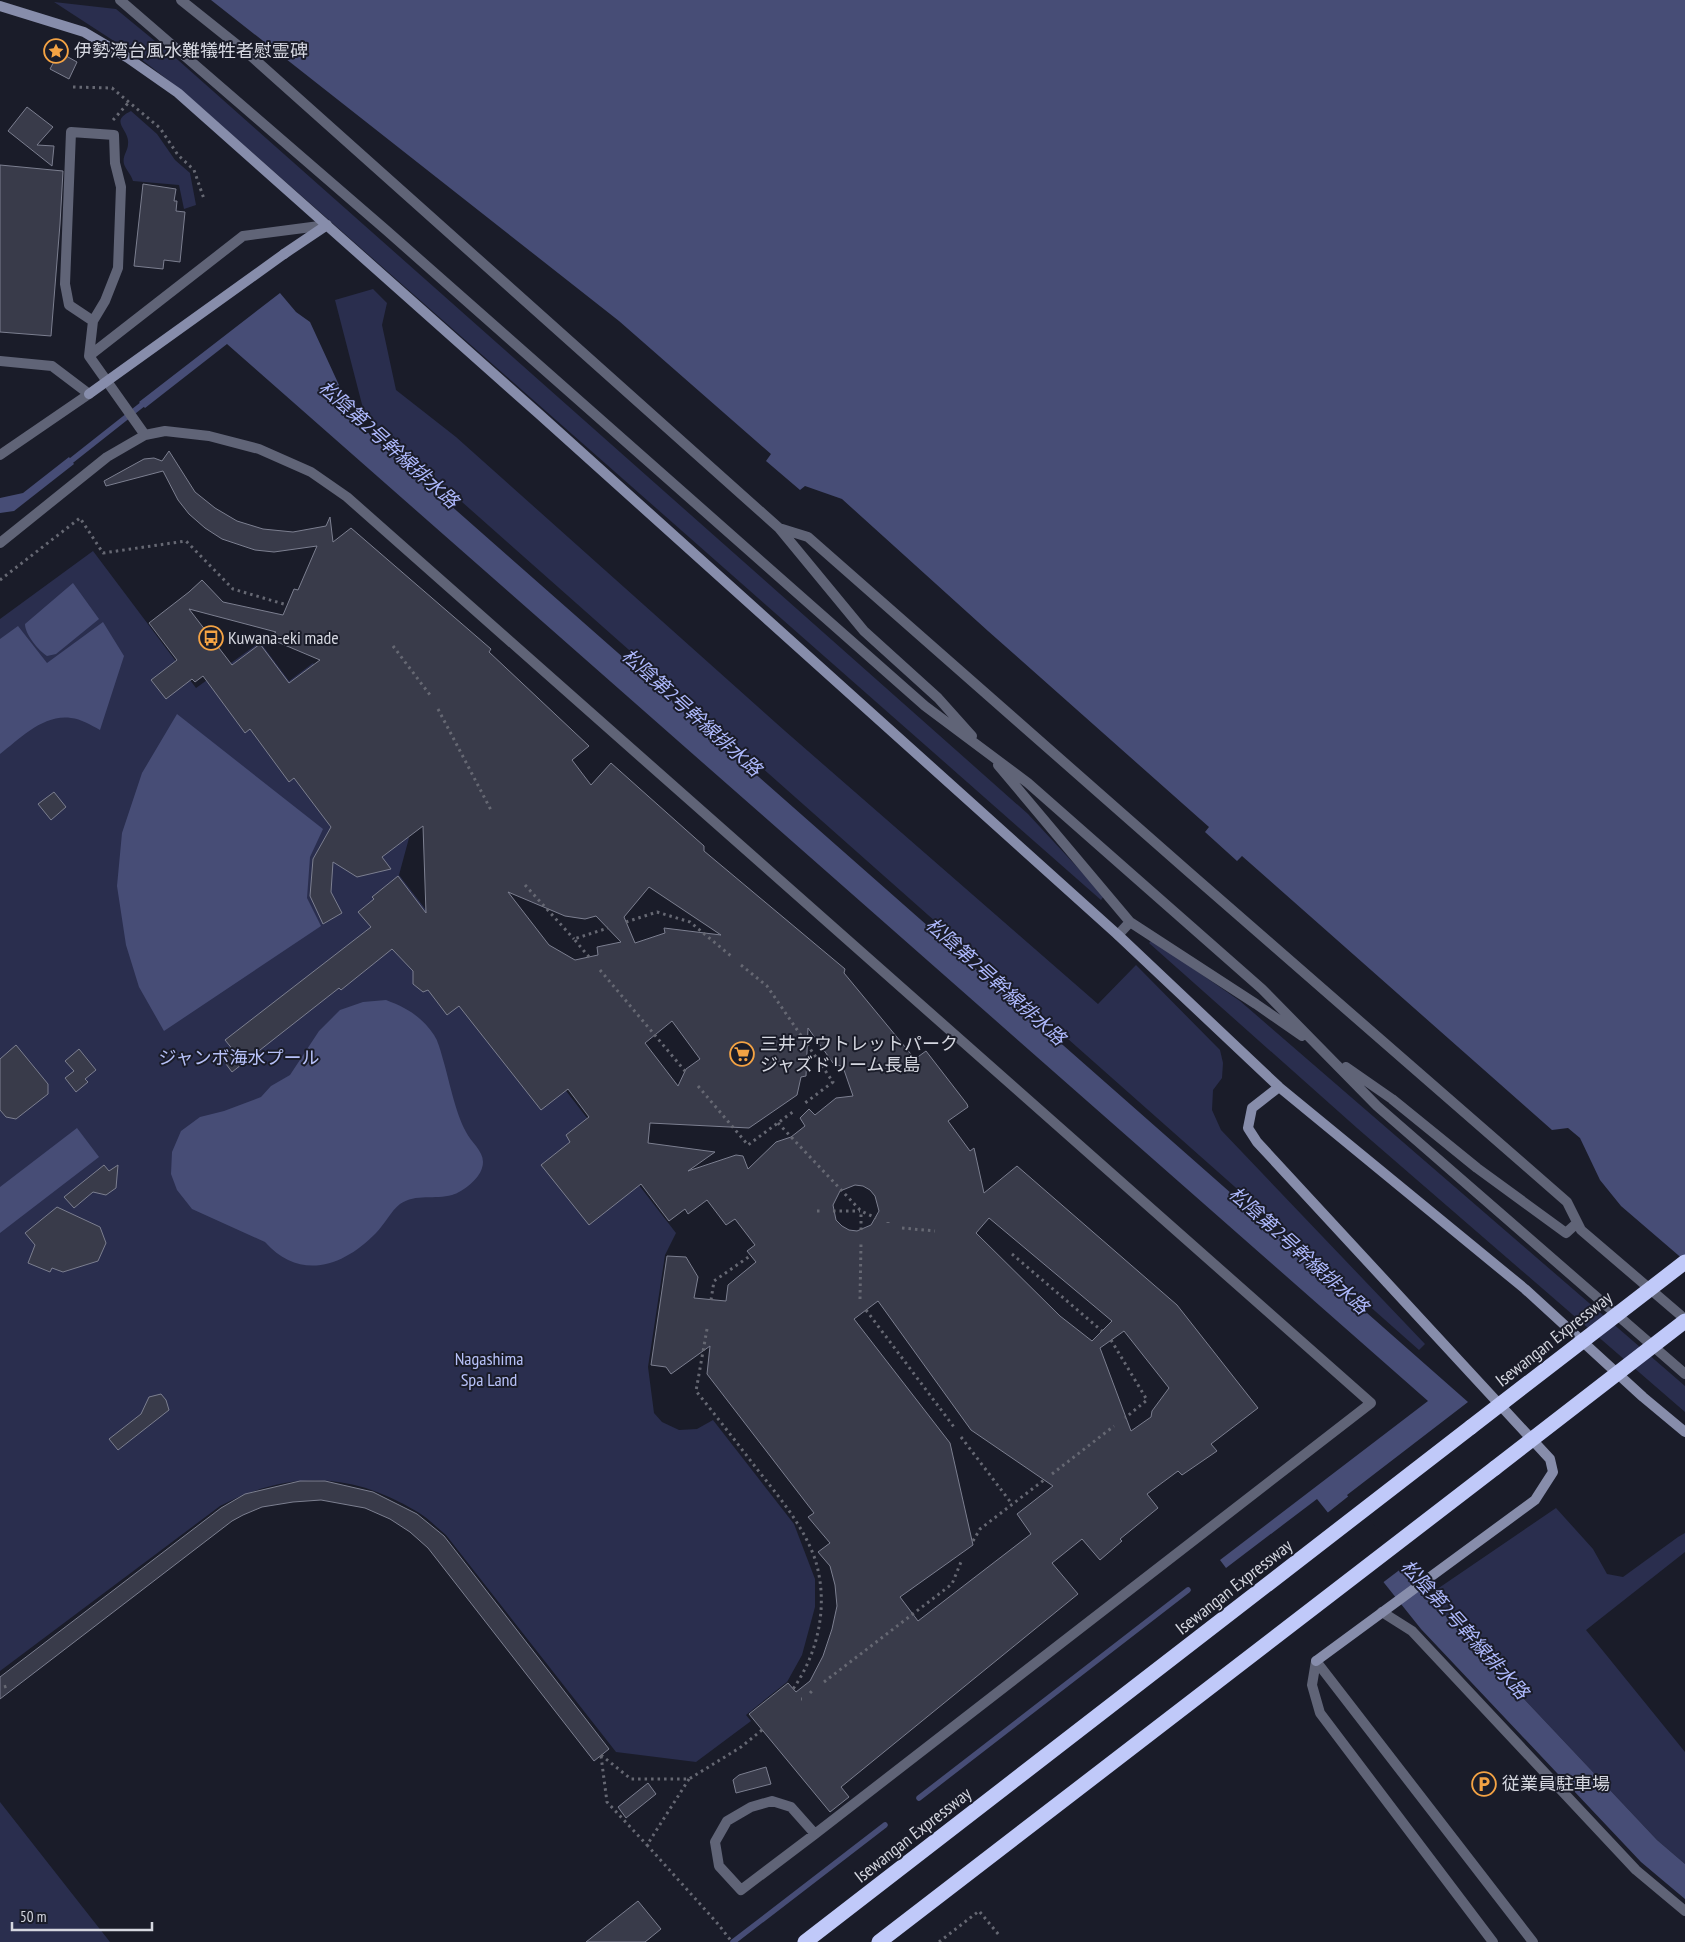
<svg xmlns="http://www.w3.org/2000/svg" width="1685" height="1942" viewBox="0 0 1685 1942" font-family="'PT Sans Narrow','Noto Sans JP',sans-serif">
<rect width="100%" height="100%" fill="#1a1c29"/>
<path fill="#2a2e4e" d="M54 2 116 9 178 60 1028 814 1104 896 1101 900 186 94 137 56Z
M131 111 157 134 175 160 190 173 196 205 184 209 179 185 133 181C131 174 126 170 124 164 122 156 128 151 128 144 130 129 108 122 131 111Z
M373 289 387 303 382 325 396 390 456 437 785 731 1098 1004 1136 965 1220 1050 1223 1063 1222 1078 1213 1090 1212 1110 1221 1130 1425 1344 1419 1350 365 416 335 300Z
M93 551 196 688 260 642 289 681 313 663 335 691 401 828 409 838 399 875 676 1233 665 1255 648 1367 654 1413 662 1422 679 1430 697 1429 713 1420 794 1524 815 1579V1607L802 1655 787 1682 746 1715 751 1721 696 1762 616 1752 446 1535C436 1527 427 1517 416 1511 349 1471 288 1471 220 1506L0 1671V619Z
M1152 940 1240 1001 1685 1386V1412L1357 1128 1149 943Z
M1556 1508 1593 1549 1607 1574 1623 1577 1678 1537 1685 1533V1552L1586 1630 1685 1752V1864L1657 1840 1427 1596Z
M0 1802 110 1942H0Z"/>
<path fill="#474d76" d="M211 0H1685V1261L1621 1206 1600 1180 1580 1138 1568 1128 1552 1130 1242 856 1237 861 1205 832 1209 827 988 631 842 499 805 486 800 490 766 461 771 454 619 321Z
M280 293 296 312 310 322 356 422 1468 1402 1347 1495 1427 1596 1657 1840 1685 1864V1899L1641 1862 1421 1629 1317 1499 1226 1568 1220 1560 1428 1401 227 344 145 408 139 402Z
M69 457 74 464 14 511 0 513V498L23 493Z
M73 583 99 619 56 654 47 656C38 650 25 634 25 624Z
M103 622 124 656 100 730C91 725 81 719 71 718 43 714 20 739 0 754V639L18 626 47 663Z
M177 714 323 829 310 857 307 898 321 926 164 1031 139 987 126 945 117 886 122 833 142 773Z
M386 1000C407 1008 421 1016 434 1035 438 1041 440 1049 442 1056 449 1079 455 1112 466 1132 472 1144 487 1153 482 1168 479 1179 463 1192 452 1195 435 1200 416 1193 400 1204 391 1211 384 1225 376 1233 343 1267 300 1281 265 1242L192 1209 177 1190 171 1174 172 1152 181 1131 200 1117 224 1111 261 1097 271 1086 290 1075 319 1031 340 1010 363 1002Z
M77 1128 99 1157 0 1233V1187Z"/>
<path fill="#1a1c29" d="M1350 1495 1406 1565 1381 1584 1326 1514Z"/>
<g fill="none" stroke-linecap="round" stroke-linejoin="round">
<path stroke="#474d76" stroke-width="5.5" d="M67 464 148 400
M919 1798 1188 1590
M733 1942 885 1825"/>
</g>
<path fill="#393b4a" stroke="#7c7f90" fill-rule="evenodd" d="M59 52 77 62 69 79 50 69Z
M27 107 53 127 37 145 54 146 52 166 8 131Z
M0 165 63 171 60 224 51 336 0 332Z
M143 184 176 189 174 201H177L176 211 185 212 180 262 164 260 163 269 134 266Z
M169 451 195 492 215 508 237 521 263 529 293 532 326 526 330 517 333 542 351 528 491 649 489 652 589 746 572 760 591 785 611 763 704 846V851L845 969 844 973 915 1059 926 1051 967 1104 968 1107 948 1121 970 1151 974 1148 984 1193 1017 1166 1177 1305 1258 1408 1211 1444 1217 1451 1182 1475 1178 1471 1147 1494 1158 1508 1120 1539 1122 1541 1100 1560 1082 1539 1052 1563 1078 1594 841 1787 849 1797 830 1812 749 1714 788 1683 796 1692 810 1681 823 1656 832 1629 837 1606 835 1585 830 1566 818 1552 830 1543 808 1517 814 1513 707 1374 710 1346 671 1374 666 1367 651 1365 667 1256 686 1257 698 1277 694 1298 726 1301 728 1285 756 1262 747 1251 755 1245 735 1219 726 1225 707 1200 688 1214 685 1209 669 1221 641 1184 589 1225 541 1165 570 1142 566 1135 589 1117 568 1089 541 1110 459 1006 447 1015 428 990 423 992 413 984V971L392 949 341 990 339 988 232 1072 223 1060 234 1051 225 1040 371 927 358 912 374 899 372 897 398 876 426 913 423 826 382 857 391 869 357 877 333 862 331 892 342 913 323 924 310 896 313 859 331 827 294 778 289 782 250 729 245 733 203 676 195 682 192 679 166 699 151 680 177 660 149 623 189 592 202 580 223 602 283 615 294 589 298 590 317 546 274 552 255 550 222 539 205 528 189 514 178 500 163 471 106 486 104 481 144 459 154 458 162 461ZM189 609 276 632 268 638 320 660 289 683 260 644 232 665ZM649 887 721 935 664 928 665 933 635 943 624 917ZM508 892 565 916 585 919 596 916 621 942 597 947 598 955 575 960 549 945ZM672 1021 700 1059 686 1069 678 1086 645 1043ZM808 1028 833 1063 843 1067 853 1096 836 1098 815 1115 809 1109 800 1118 805 1126 791 1137 776 1142 748 1169 743 1156 736 1155 688 1171 715 1152 648 1143 650 1123 749 1128 797 1095 801 1077 806 1076ZM855 1185 863 1186 870 1190 875 1196 879 1211 871 1225 857 1231 849 1230 842 1226 836 1220 833 1205 840 1191ZM989 1218 1112 1321 1092 1341 1060 1316 976 1233ZM878 1301 971 1430 1053 1486 1017 1514 1031 1534 918 1621 900 1597 973 1545 950 1443 854 1319ZM1124 1331 1169 1388 1152 1411 1151 1417 1131 1431 1100 1348Z
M54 792 66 807 51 820 38 804Z
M16 1045 48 1084V1094L16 1119 6 1117 0 1110V1059Z
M79 1049 96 1070 85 1079 88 1082 76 1092 65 1078 74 1071 65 1061Z
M104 1165 109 1171 118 1165 116 1188 106 1195 93 1192 74 1208 64 1197Z
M57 1207 100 1227 106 1243 98 1261 63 1272 52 1268 50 1272 28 1263 35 1245 25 1233Z
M161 1394 166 1400 169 1410 118 1450 109 1439 141 1414 149 1397Z
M300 1481H325L373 1492 417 1514 444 1536 609 1749 594 1761 428 1548 410 1532 390 1519 365 1508 321 1500 293 1502 262 1507 243 1515 232 1521 0 1699V1677L221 1508 245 1494Z
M766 1767 771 1784 736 1793 733 1780 739 1775Z
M648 1783 656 1794 626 1818 618 1807Z
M638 1901 661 1929 645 1942H586Z"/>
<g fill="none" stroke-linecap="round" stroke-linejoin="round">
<path stroke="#666873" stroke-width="3" stroke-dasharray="2.5 4" stroke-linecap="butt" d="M73 87 112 88 160 128 178 155 194 170 204 199
M113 120 129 102
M0 580 80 518 103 553 186 541 233 589 287 605
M393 646 430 695
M438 709 492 812
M525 885 574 939
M626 922 657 912 690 922 731 956
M589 957 574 939 608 928
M741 965 767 986 833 1082 805 1103
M600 970 685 1071
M698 1086 748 1145 794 1111
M778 1123 861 1211 876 1218
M817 1211H822
M833 1211H860
M888 1222V1223
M902 1228 935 1231
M861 1230V1211
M1012 1254 1102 1331
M860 1299 861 1243
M711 1300 714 1281 750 1256
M866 1310 954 1427
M707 1329 696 1391C717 1417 737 1443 757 1469 779 1497 803 1525 815 1559 829 1603 819 1652 793 1689
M1111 1340 1147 1400 1125 1418
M961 1437 1012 1504
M1052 1474 1114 1426
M973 1541 980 1529 1044 1480
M824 1682 952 1584 961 1562
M4 1687 7 1686
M810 1693 812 1691
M801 1699H802
M601 1755 631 1779H689L741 1747 762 1730
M601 1756 607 1802 647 1845
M689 1779 647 1845 718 1924 732 1942
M939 1942 979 1911 999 1935"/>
<path stroke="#606477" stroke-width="10" d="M120 0 386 230 925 706 1028 783 1262 989 1377 1106 1685 1374
M181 0 251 56 779 528 808 537 1191 874 1567 1202 1581 1230 1685 1319
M89 356 93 321 69 305 65 284 71 132 114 135 115 163 121 187 118 268 105 301 93 321
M0 361 52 366 89 394 0 455
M145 435 89 356 243 236 327 225
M779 528 864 631 938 698 972 736
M0 543 107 457 145 435 165 431 209 436 259 449 311 472 347 497 1371 1403 815 1834 741 1890 719 1866 715 1842 727 1821 751 1807 772 1801 791 1807 815 1834
M998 765 1130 922 1118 935
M1130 922 1256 1004 1302 1036
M1346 1067 1392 1099 1477 1168 1566 1233 1577 1223
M1316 1661 1312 1685 1320 1713 1493 1942"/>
<path stroke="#606477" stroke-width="10" d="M1382 1612 1412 1631 1636 1870 1685 1911
M1316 1661 1533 1942"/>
<path stroke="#878dab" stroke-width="10" d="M0 6 84 32 128 58 178 93 539 414 1118 935 1279 1087 1525 1289 1643 1397 1685 1432
M284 254 327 225
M1279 1087 1252 1108 1248 1128 1257 1142 1550 1459 1553 1472 1535 1500 1316 1661"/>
<path stroke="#c0c9f9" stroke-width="15" d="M805 1942 1471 1427
M879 1942 1495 1468"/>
<path stroke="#878dab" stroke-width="10" d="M89 394 284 254"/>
<path stroke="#c0c9f9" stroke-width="15" d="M1471 1427 1685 1262
M1495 1468 1685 1321"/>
</g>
<defs>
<g id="sight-ring" transform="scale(1.25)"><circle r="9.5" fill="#1a1c29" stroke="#f4a344" stroke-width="1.5"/><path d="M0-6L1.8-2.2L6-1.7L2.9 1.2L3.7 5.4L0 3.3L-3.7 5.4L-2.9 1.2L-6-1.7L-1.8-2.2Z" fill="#f4a344"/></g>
<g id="bus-ring" transform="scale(1.25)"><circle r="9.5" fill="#1a1c29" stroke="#f4a344" stroke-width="1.5"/><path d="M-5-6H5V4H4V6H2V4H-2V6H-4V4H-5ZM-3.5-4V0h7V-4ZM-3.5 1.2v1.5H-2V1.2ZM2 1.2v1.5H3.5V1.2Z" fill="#f4a344"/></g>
<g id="supermarket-ring" transform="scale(1.25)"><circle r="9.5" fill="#1a1c29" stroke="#f4a344" stroke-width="1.5"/><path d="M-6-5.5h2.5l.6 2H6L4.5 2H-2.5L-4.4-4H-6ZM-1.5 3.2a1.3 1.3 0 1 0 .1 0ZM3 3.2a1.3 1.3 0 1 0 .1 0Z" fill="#f4a344"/></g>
<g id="parking-ring" transform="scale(1.25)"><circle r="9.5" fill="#1a1c29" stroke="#f4a344" stroke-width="1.5"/><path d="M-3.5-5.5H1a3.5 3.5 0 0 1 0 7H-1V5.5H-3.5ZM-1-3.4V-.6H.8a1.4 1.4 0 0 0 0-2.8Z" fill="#f4a344"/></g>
</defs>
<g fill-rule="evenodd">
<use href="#sight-ring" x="56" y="51"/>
<use href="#bus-ring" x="211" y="638"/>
<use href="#supermarket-ring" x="742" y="1054"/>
<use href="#parking-ring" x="1484" y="1784"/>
</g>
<g text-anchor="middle" stroke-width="4" stroke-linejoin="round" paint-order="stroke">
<g font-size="18" fill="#d5d7e0" stroke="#1a1c29" text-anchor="start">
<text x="74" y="57">伊勢湾台風水難犠牲者慰霊碑</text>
<text x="228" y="644">Kuwana-eki made</text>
<text x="760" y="1050">三井アウトレットパーク<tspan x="760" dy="21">ジャズドリーム長島</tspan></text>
<text x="1502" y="1790">従業員駐車場</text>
</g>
<g font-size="18" fill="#b7c1f8" stroke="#1a1c29">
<text x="239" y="1064">ジャンボ海水プール</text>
<text x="489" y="1365">Nagashima<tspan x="489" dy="21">Spa Land</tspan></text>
</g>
<g font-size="18" fill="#d5d7e0" stroke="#1a1c29">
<text transform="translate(1554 1339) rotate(-38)" y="6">Isewangan Expressway</text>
<text transform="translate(1234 1587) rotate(-38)" y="6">Isewangan Expressway</text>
<text transform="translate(913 1835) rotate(-38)" y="6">Isewangan Expressway</text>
</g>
<g font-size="19" font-style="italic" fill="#aeb9fd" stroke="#1a1c29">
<text transform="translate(389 444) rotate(42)" y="7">松陰第2号幹線排水路</text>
<text transform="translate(692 712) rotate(42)" y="7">松陰第2号幹線排水路</text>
<text transform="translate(996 981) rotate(42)" y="7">松陰第2号幹線排水路</text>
<text transform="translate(1299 1250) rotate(42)" y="7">松陰第2号幹線排水路</text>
<text transform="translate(1465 1629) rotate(48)" y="7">松陰第2号幹線排水路</text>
</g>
</g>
<path d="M12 1922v8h140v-8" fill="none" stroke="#d5d7e0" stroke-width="2.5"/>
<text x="20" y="1922" font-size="15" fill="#d5d7e0" stroke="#1a1c29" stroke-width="4" paint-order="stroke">50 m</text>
</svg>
